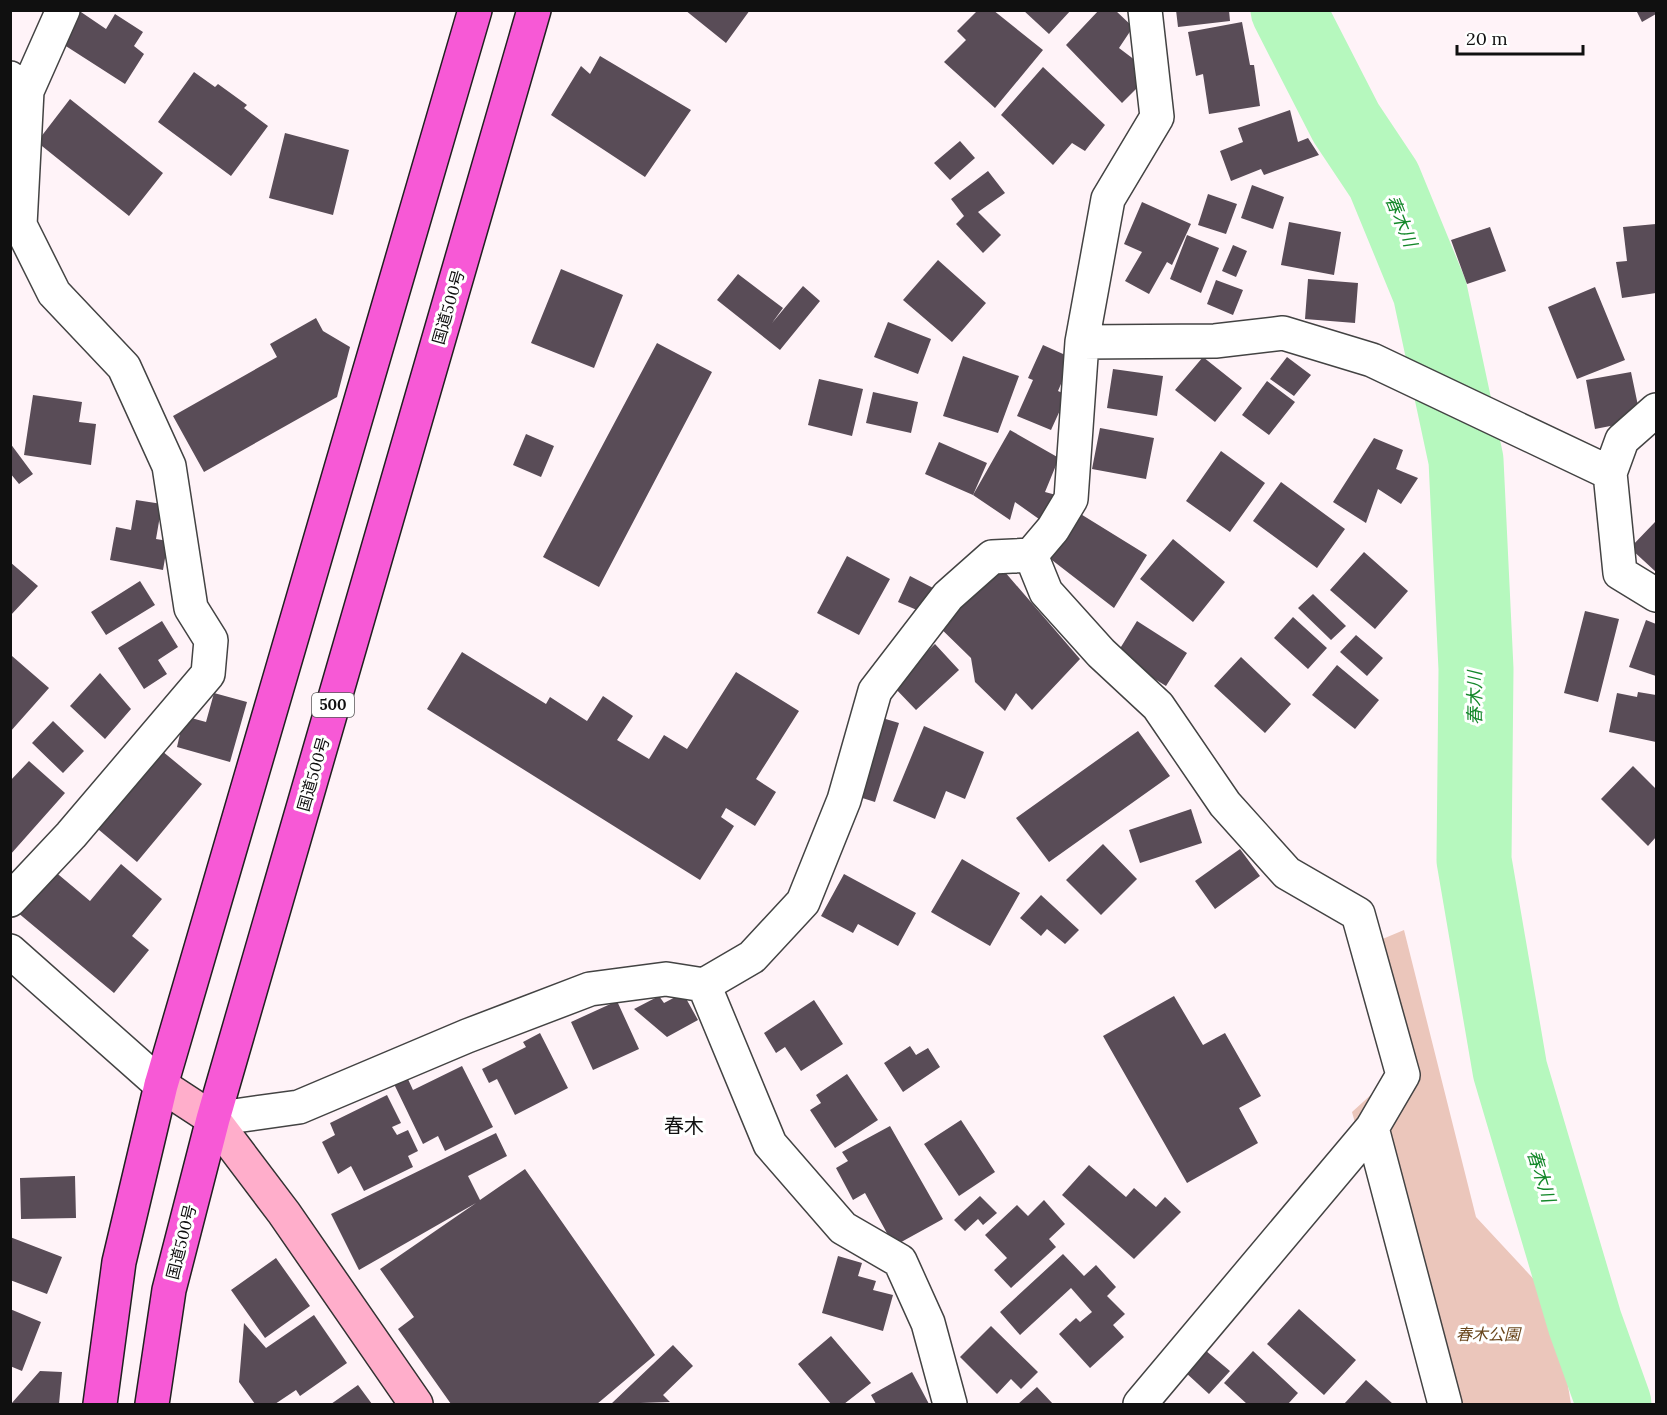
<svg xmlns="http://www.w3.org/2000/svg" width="1667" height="1415" viewBox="0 0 1667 1415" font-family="Lora,'Noto Sans JP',serif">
<rect width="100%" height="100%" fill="#fff3f8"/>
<path fill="#ebc6bb" d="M1404 930 1476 1217 1554 1301 1571 1404H1434L1352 1112 1395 1073 1361 948Z"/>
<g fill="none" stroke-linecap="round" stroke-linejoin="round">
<path stroke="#b6f8be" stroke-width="75" d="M1288 10 1346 123 1384 180 1430 292 1466 460 1476 669 1474 860 1510 1070 1585 1323 1614 1404"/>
</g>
<path fill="#594c57" d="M78 10 106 29 115 14 143 32 134 46 144 54 125 84 58 41Z
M685 10H750L726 43Z
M978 10H993L1043 50 995 108 944 62 966 40 957 31Z
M1023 10H1071L1049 34Z
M1099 10H1115L1133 27 1119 48 1152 73 1122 103 1066 45Z
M1176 10H1229L1230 21 1178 27Z
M1636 10H1656V14L1642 22Z
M1242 22 1250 65H1254L1260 106 1209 114 1203 74 1196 76 1188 32Z
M600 56 691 110 645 177 551 115 581 66 590 74Z
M1043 67 1105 125 1085 151 1072 143 1053 165 1001 115Z
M194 72 215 87 218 84 247 105 244 108 268 126 231 176 158 122Z
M70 99 163 173 129 216 37 142Z
M1290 110 1298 142 1308 138 1319 155 1264 175 1261 169 1231 181 1220 151 1243 142 1238 128Z
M285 133 349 150 333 215 269 198Z
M960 141 975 158 950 180 934 163Z
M988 171 1005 193 978 212 1001 235 983 253 956 224 964 216 951 199Z
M1252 185 1284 197 1273 229 1241 218Z
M1208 194 1237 204 1226 234 1198 225Z
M1142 202 1191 224 1172 265 1167 262 1149 294 1125 281 1142 252 1124 244Z
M1289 222 1341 232 1334 275 1281 265Z
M1656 224V293L1622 298 1616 262 1627 261 1623 227Z
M1490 227 1506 271 1467 284 1451 240Z
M1187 235 1219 248 1201 293 1170 279Z
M1233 245 1247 251 1236 277 1222 271Z
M938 260 986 303 952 342 903 300Z
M561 269 623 295 594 368 531 343Z
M738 274 783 308 772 323 803 286 820 301 780 350 717 300Z
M1308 279 1358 283 1355 323 1305 319Z
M1216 280 1243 290 1233 315 1207 304Z
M1595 287 1625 360 1577 379 1548 307Z
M316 318 323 331 350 347 337 397 204 472 173 416 277 357 270 344Z
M888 322 931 339 918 374 874 357Z
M657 343 712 372 599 587 543 557Z
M1043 345 1072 358 1058 391 1067 395 1051 430 1017 416 1033 380 1028 378Z
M963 356 1019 376 998 433 943 416Z
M1203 357 1242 388 1215 422 1175 390Z
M1287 357 1311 375 1294 396 1270 379Z
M1113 369 1163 376 1157 416 1107 408Z
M1631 372 1641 420 1595 429 1586 380Z
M819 379 863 389 852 436 808 425Z
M1267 381 1295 402 1269 435 1242 415Z
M873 392 918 402 911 433 866 423Z
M33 395 82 402 79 422 96 424 91 465 24 455Z
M1100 428 1154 438 1146 479 1092 469Z
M1010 430 1059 458 1045 492 1071 499 1053 529 1015 502 1010 520 973 495 925 474 939 442 987 463 973 495Z
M526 434 554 446 541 477 513 465Z
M1374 438 1403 450 1396 469 1418 478 1401 504 1378 489 1366 523 1333 502Z
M10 443 33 474 19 484 10 473Z
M1221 451 1265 483 1230 532 1186 501Z
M1281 482 1345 529 1317 568 1253 521Z
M136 500 162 504 156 539 168 541 163 570 110 560 116 527 131 530Z
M1079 513 1147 555 1114 608 1048 557Z
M1655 522 1656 524V572L1630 548Z
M1173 539 1225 582 1193 622 1140 579Z
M1364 552 1408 591 1375 629 1330 590Z
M847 556 890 579 859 635 817 613Z
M992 557 1080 659 1032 710 1016 693 1005 711 975 682 971 658 931 619Z
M10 562 38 586 10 616Z
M910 576 935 589 924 613 898 602Z
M140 581 155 605 106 635 91 612Z
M1313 594 1346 626 1331 640 1298 608Z
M1585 611 1619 619 1598 702 1564 693Z
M1293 617 1327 648 1308 669 1274 638Z
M1646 620 1656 624V676L1629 667Z
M162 621 178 647 158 660 167 674 144 689 118 648Z
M1137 621 1187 653 1166 686 1116 655Z
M1356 635 1383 658 1367 676 1340 652Z
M935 644 959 670 916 710 892 685Z
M462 652 546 704 550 697 587 721 603 696 633 716 617 740 649 759 664 735 687 749 736 672 799 711 756 779 776 792 755 826 726 808 721 817 734 826 700 880 427 709Z
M12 656 49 688 10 732V657Z
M1241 657 1291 704 1265 733 1214 686Z
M1337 665 1379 700 1355 729 1312 695Z
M100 673 131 709 105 739 70 706Z
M1638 692 1656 695V742L1609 732 1617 693 1637 697Z
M214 693 247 702 230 762 177 747 184 716 206 722Z
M879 717 899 723 875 802 856 796Z
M53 721 84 751 63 773 32 743Z
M924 726 984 752 965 799 946 791 935 819 893 801Z
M1138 731 1170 776 1049 862 1016 818Z
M156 746 202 784 137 862 92 824Z
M29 761 65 793 10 855V781Z
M1633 766 1656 789V837L1648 846 1601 799Z
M1191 809 1202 843 1140 863 1129 830Z
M1103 844 1137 879 1101 915 1066 880Z
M1240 849 1260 876 1215 909 1195 881Z
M962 859 1020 893 990 946 931 912Z
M121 864 162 899 132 936 149 950 114 993 17 912 53 870 90 901Z
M844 874 916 913 898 946 858 924 853 933 821 916Z
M1041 895 1079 930 1065 944 1047 929 1041 936 1020 918Z
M683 993 698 1020 667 1037 634 1009 659 996 664 1003Z
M1174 996 1203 1045 1225 1033 1261 1096 1239 1108 1258 1143 1187 1183 1103 1036Z
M814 1000 843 1044 801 1071 785 1047 776 1053 764 1033Z
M617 1001 639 1049 593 1070 571 1022Z
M540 1033 568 1088 515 1115 497 1079 489 1083 482 1069 526 1047 523 1042Z
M910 1046 916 1055 928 1048 940 1067 903 1092 884 1063Z
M462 1066 493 1127 445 1151 438 1136 423 1144 394 1084 407 1077 413 1090Z
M847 1074 878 1120 835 1148 810 1110 821 1103 816 1095Z
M387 1095 401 1123 392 1127 397 1135 408 1130 418 1151 408 1156 413 1167 364 1191 351 1166 338 1174 322 1142 335 1135 330 1123Z
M961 1120 995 1172 959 1196 924 1144Z
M890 1126 943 1219 894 1246 865 1193 853 1200 836 1168 848 1161 842 1152Z
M496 1133 507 1156 468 1176 480 1200 525 1169 655 1355 597 1404H451L398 1329 414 1317 380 1269 476 1203 359 1270 331 1214Z
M1089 1165 1126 1197 1134 1188 1156 1207 1165 1197 1181 1212 1134 1259 1062 1195Z
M75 1176 76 1218 21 1219 20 1178Z
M980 1196 997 1213 983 1225 978 1219 965 1231 954 1220Z
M1044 1200 1065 1224 1049 1239 1056 1247 1011 1288 994 1270 1007 1258 985 1235 1017 1205 1028 1216Z
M10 1237 62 1257 47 1294 10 1280Z
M1063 1254 1084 1276 1096 1265 1116 1287 1107 1296 1125 1314 1113 1325 1124 1337 1090 1368 1059 1334 1076 1318 1080 1322 1092 1312 1071 1288 1020 1335 1000 1312Z
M838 1256 862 1263 858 1276 876 1281 873 1290 893 1295 883 1331 822 1313Z
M276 1258 310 1306 265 1338 231 1290Z
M10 1309 41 1322 22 1371 10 1366Z
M1299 1309 1356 1360 1324 1395 1267 1344Z
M314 1315 347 1363 300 1396 296 1390 275 1404H255L239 1382 244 1323 266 1348Z
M991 1326 1038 1372 1021 1389 1011 1379 997 1394 960 1357Z
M831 1336 871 1383 844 1404H831L798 1364Z
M673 1345 693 1366 663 1395 670 1402 611 1404Z
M1205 1350 1230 1371 1209 1394 1185 1372Z
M1253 1351 1298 1393 1288 1404H1247L1224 1383Z
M40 1371 62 1372 59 1404H11Z
M912 1372 929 1404H876L871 1395Z
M1366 1380 1393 1404H1344Z
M358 1385 372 1404H331Z
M1037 1387 1053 1404H1018Z"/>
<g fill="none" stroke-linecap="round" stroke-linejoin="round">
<g stroke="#434343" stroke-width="36">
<path id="street" d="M1145 10 1157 117 1108 199 1082 342 1071 499 1053 529 1031 555 1046 592 1101 653 1158 706 1225 804 1287 873 1358 914 1403 1075 1372 1128 1445 1404
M10 78 27 91 20 225 54 293 124 367 169 466 191 608 211 640 208 674 71 835 10 900
M27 91 63 10
M1082 342 1215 341 1283 333 1372 360 1610 473 1620 573 1656 595
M1610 473 1622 440 1656 410
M10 951 161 1085
M704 985 770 1144 843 1228 900 1261 928 1323 950 1404
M213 1119 299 1107 467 1036 590 989 666 979 704 985 752 957 803 902 844 800 875 691 948 596 992 557 1031 555
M1140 1404 1372 1128"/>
</g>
<g stroke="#323232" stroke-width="36">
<path id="secondary" d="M161 1085 213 1119 284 1213 416 1404"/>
</g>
<g stroke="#212121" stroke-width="36">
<path id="highway" d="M100 1404 119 1262 161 1085 475 10
M152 1404 169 1290 213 1119 534 10"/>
</g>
<use href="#street" stroke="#fff" stroke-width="33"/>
<use href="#secondary" stroke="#ffaecb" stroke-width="33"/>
<use href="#highway" stroke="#f759d6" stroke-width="33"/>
</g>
<g text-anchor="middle" stroke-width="6" stroke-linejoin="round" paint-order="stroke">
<rect fill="#fff" stroke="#585858" stroke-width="1.5" x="312" y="693" width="42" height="24" rx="4.5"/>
<g font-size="15" font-weight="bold" fill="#101010">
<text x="333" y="710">500</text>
</g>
<g font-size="16" fill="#101010" stroke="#fff">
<text transform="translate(448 307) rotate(-74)" y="6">国道500号</text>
<text transform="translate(313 774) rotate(-74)" y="6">国道500号</text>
<text transform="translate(181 1242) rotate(-76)" y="6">国道500号</text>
</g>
<g font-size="16" font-style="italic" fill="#6a471d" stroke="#fff">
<text x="1488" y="1340">春木公園</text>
</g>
<g font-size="18" font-style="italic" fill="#14882a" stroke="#fff">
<text transform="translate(1401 221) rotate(68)" y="6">春木川</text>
<text transform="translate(1475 698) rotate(-90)" y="6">春木川</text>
<text transform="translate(1541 1176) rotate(73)" y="6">春木川</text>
</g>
<g font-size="20" fill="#101010" stroke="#fff">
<text x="684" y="1133">春木</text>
</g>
</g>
<rect width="1667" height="1415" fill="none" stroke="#101010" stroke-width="24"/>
<path d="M1457 45v9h126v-9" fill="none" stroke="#101010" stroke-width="3"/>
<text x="1466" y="45" font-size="18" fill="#101010" stroke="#ffffff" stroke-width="4.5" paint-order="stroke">20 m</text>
</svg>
